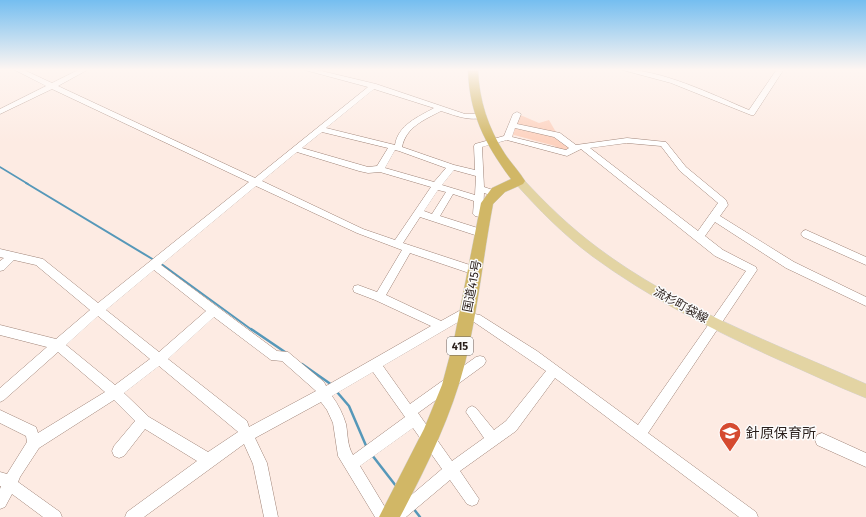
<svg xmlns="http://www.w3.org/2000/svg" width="866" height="517" viewBox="0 0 866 517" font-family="'Fira Sans','Noto Sans JP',sans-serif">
<rect width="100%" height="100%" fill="#fdebe3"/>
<path fill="#fdd2bf" d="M518 114 539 123 549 120 557 134 572 148 566 151 555 148V146L514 135 512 137 508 136Z"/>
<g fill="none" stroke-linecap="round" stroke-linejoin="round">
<path stroke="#5698b9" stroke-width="1.5" d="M0 167 28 184"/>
<path stroke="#5698b9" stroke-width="2" d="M26 183 154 260
M160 263 252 330"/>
<path stroke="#5698b9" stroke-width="2.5" d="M251 329 285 352
M302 364 332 385
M337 392 349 406 367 448
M372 455 396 486
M413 508 420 517"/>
<g stroke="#9f8377" stroke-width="1">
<path id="minor" d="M13 69H22L52 83 80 69H89L58 86 255 178 368 87 301 69H313L376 84 465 114H482V118C467 121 454 115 441 111 424 120 406 127 402 147L454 165 475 170 474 146 475 144 504 136 513 114 517 112 521 114 517 124 560 133 576 145 627 138 666 142 686 167 726 200 728 205 720 216 794 262 866 297V306L786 268 715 222 705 236 723 250 756 267 757 270 648 433 756 512 758 517H739L555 378 516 431 460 471 479 499 477 504 472 506 467 504 450 480 406 517H375L338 456 333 423 327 410 321 402 255 438 267 463 278 517H264L253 464 244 444 144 517H125L127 512 197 461 145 429 124 456 119 458 114 456 112 451 114 446 135 421 114 400 39 448 20 477 18 482 60 512 62 517H43L12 494 5 507 0 509V489L1 486H0V472L7 474 27 442 26 436 0 423V410L36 427 38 433 105 392 58 352 4 400 0 402V388L47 347 0 335V325L56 339 90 310 36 265 14 260 4 270 0 271V261L4 258 0 257V249L43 259 98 303 249 182 52 89 0 114V109L46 86ZM374 89 434 108C418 117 398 125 395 145L326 128ZM515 128 554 137 569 148 566 150 512 137ZM322 132 388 148 377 166 368 167 302 148ZM507 140 567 156 581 149 715 256 746 271 638 425 537 351 480 315 459 311 441 321 386 295 410 253 475 275 479 274 480 271 479 268 403 243 420 217 481 237 484 236 486 233 484 230 440 216 453 194 474 201 473 214 475 216 484 218 487 217 489 215 487 213 483 211 484 193 493 196 497 193 496 191 484 187 482 147ZM627 143 661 146 680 171 718 203 698 231 590 148ZM395 150 399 151 446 168 434 182 385 168ZM297 152 359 171 368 173 380 172 431 187 395 240 363 229 262 181ZM454 170 476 176 475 195 442 185ZM256 186 357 233 402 250 377 292 358 285 354 286 353 289 354 292 375 300 431 326 326 386 324 382 288 352 277 351 161 265ZM438 190 446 192 432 214 424 211ZM154 270 206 311 159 352 106 310ZM98 316 150 359 115 385 66 345ZM214 317 271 360 282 361 316 391 249 427 247 421 168 359ZM460 321 474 322 546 371 506 421 494 430 476 408 472 406 468 408 466 412 484 438 452 461 418 413 484 365 486 361 484 357 480 356 476 357 410 404 383 366ZM159 366 237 431 238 432 208 452 149 417 124 393ZM373 372 405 417 353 455C347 445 348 435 346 424 343 414 338 404 332 396ZM413 428 442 469 389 514 360 466Z
M619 69C661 69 711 94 749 110L777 69H784L754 115H751L671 83Z
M806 230 866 257V265L803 237 801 234 803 231Z
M822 433 866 453V467L817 445 815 440 817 435Z"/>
</g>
<g stroke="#d4d2d1" stroke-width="1">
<path id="major" d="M519 177 523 179C546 204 571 228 598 248 678 308 775 344 866 384V398C836 386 807 372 777 359 713 330 649 298 592 256 564 235 539 210 515 183L514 181 515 179Z"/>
</g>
<g stroke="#d4d2d1" stroke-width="1">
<path id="highway" d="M468 69H478C479 100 488 128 505 154 511 163 519 171 525 181L523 184 505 192 493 204C483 256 478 310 465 363 451 417 426 468 400 517H379L424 429 442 385 454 340 481 203 492 188 511 179C485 144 469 113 468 69Z"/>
</g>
<use href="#minor" fill="#fff" fill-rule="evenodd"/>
<use href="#major" fill="#e3d4a3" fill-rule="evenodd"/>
<use href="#highway" fill="#d1b766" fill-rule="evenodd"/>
</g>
<linearGradient id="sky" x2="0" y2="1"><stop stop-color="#75bef0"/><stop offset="0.49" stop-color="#fef6f2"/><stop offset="1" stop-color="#fef6f2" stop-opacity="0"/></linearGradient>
<rect width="866" height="142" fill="url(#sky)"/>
<defs>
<g id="school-pin" transform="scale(1.15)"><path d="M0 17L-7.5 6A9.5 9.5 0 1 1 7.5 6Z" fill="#d54a30" stroke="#fcfcfc"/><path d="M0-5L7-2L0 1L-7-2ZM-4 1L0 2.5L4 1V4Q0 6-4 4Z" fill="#fff"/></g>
</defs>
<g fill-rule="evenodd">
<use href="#school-pin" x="730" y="433"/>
</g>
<g text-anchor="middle" stroke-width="3" stroke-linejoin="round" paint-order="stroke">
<rect fill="#fcfcfc" stroke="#68615e" stroke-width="1" x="447" y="337" width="26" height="18" rx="3"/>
<g font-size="11" font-weight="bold" fill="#291e1a">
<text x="460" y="350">415</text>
</g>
<g font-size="12" fill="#291e1a" stroke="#fcfcfc">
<text transform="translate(472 286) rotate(-79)" y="4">国道415号</text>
<text transform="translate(681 305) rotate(29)" y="4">流杉町袋線</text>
</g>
<g font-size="14" fill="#291e1a" stroke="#fcfcfc" text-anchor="start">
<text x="746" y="438">針原保育所</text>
</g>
</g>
</svg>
